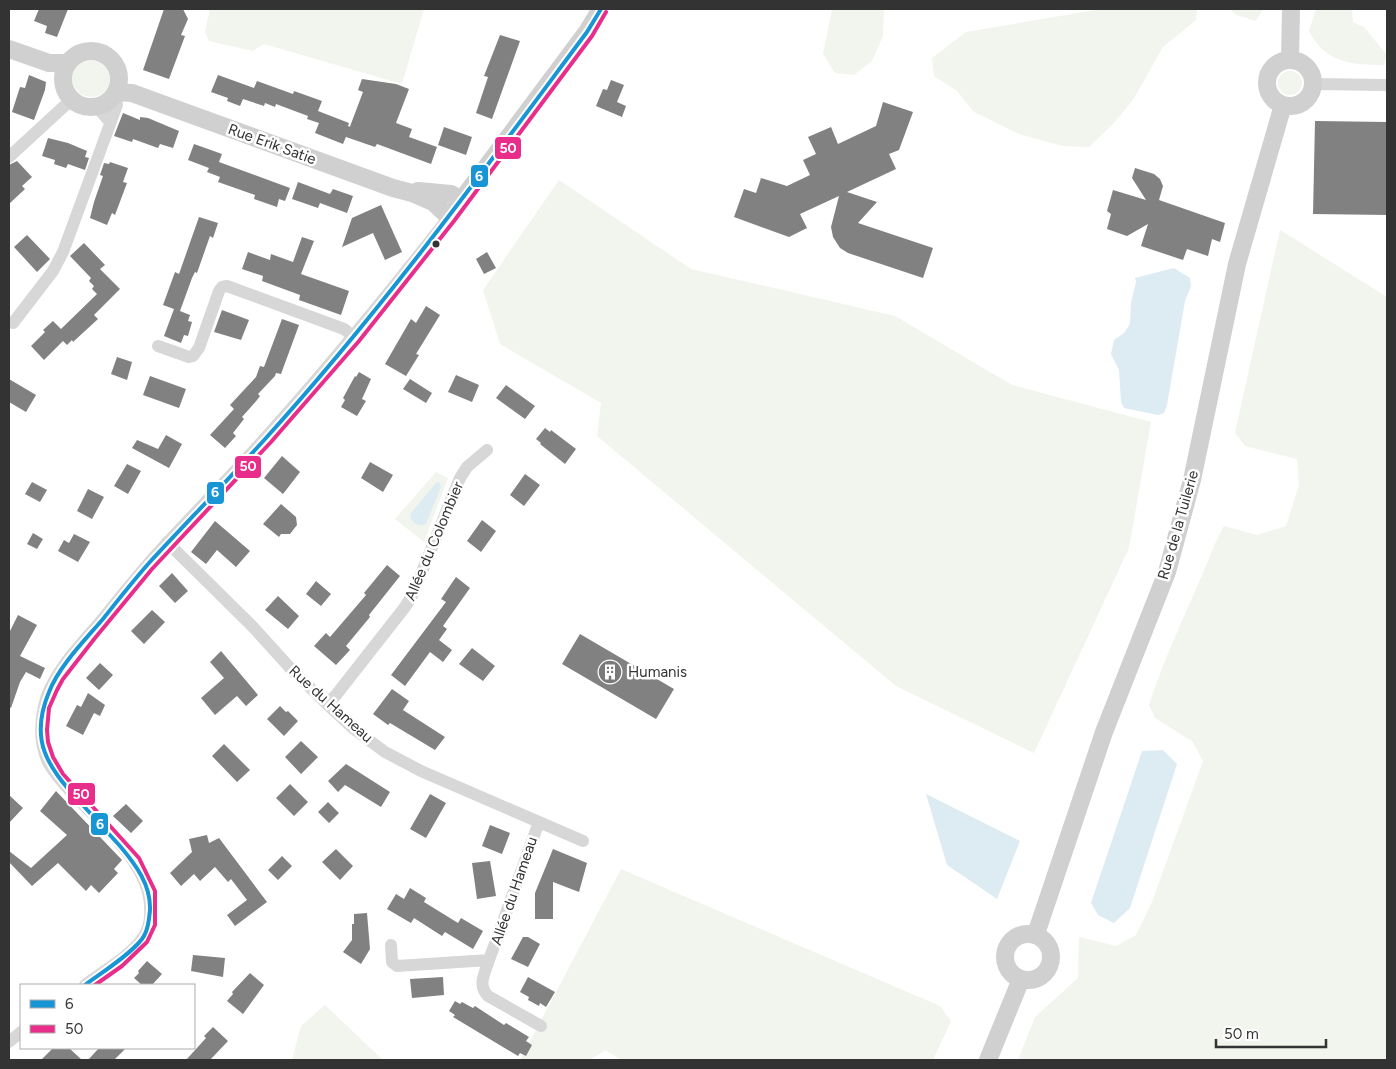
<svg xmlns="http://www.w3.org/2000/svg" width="1396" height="1069" viewBox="0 0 1396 1069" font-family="Figtree,sans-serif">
<rect width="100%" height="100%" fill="#fff"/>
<path fill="#f1f5ed" d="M210 9H424L402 84 264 44 253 51 209 41 205 32Z
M832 9H884L883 36 872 61 854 75 835 73 823 54Z
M1101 9H1197L1196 20 1163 47 1133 100 1113 124 1089 147 1063 146 1019 134 974 112 957 91 934 76 932 58 966 32Z
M1230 9H1263L1256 21 1236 15Z
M1316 9H1352L1353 22 1364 27 1387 55 1384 65C1352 65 1325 63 1309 31Z
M72 78a19 19 0 1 1 38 0a19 19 0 1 1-38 0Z
M1278 83a12 12 0 1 1 24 0a12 12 0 1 1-24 0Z
M559 180 691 269 895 316 1012 385 1151 422 1129 548 1034 753 896 686 597 436 601 403 500 344 483 290Z
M1280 230 1387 297V1060H1018L1035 1017 1078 978 1079 937 1116 946 1136 935 1152 902 1203 761 1192 741 1155 718 1149 705C1163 662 1182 621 1200 580 1208 562 1214 543 1224 526L1257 535 1286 526 1299 485 1297 459 1245 446 1235 433Z
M436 472 448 478 424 542 395 519Z
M621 869 940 1006 951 1021 933 1060H621L605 1050 590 1060H520Z
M325 1005 383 1060H292L301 1026Z"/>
<path fill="#ddebf3" d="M1174 268 1190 278 1191 286 1185 301 1167 405 1164 413 1158 415 1124 408 1121 402 1119 370 1111 354 1114 340 1124 333 1130 324 1131 303 1136 282 1135 278Z
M437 482 440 483 441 487 426 524C419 527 414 524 410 518L411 513Z
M1163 750 1177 764 1130 908 1114 923 1098 915 1091 903 1142 751Z
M926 794 1020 841 997 899 947 865Z"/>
<path fill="#818181" d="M39 9H68L57 37 45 33 47 26 34 21Z
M164 9H183L188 19 181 35 185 36 169 79 143 70Z
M500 35 520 41 492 119 476 113 488 77 484 76Z
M29 75 46 82 45 90 34 120 12 112 20 87 25 88Z
M218 75 254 88 257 81 293 94 294 91 322 101 318 111 349 123 348 126 350 127 343 144 315 133 319 123 307 119 308 116 276 104 275 107 265 103 264 106 243 99 240 106 227 101 228 98 211 92Z
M362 79 396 84 409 89 396 123 412 129 409 137 437 147 431 164 377 144 375 147 346 137 363 92 358 90Z
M611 80 624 85 617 102 626 106 622 117 596 106 603 89 607 90Z
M883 102 913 112 899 150 889 154 896 169 847 192 877 202 858 223 933 248 923 278 848 253 840 248 833 237 831 227 839 196 800 214 807 228 789 237 734 217 744 189 756 193 761 178 787 186 810 175 803 160 816 154 808 137 831 127 838 144 876 126Z
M123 113 140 120V117L148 118 179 131 173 148 160 144 158 148 133 139 132 142 114 136Z
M1315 121 1387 122V215L1313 214Z
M444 127 472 137 466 155 438 145Z
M48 138 68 143 87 151 85 157 89 158 85 170 68 164 66 168 54 164 55 160 42 156Z
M194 144 222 154 219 162 290 188 285 201 279 199 277 207 254 199 255 195 218 182 220 177 207 172 209 168 188 160Z
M17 161 32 177 22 186 25 189 9 204V165Z
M110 162 128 168 123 182 127 183 115 215 112 213 107 225 90 218 94 202 103 176 100 175 104 163 109 164Z
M1135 168 1154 174 1160 179 1163 186 1159 200 1225 223 1220 242 1212 239 1208 256 1187 249 1183 260 1141 246 1148 224 1127 236 1107 229 1111 214 1107 211 1113 190 1146 200 1132 178Z
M298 182 330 194 333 189 353 196 347 213 320 203 318 208 292 199Z
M381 205 402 252 385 260 373 233 342 247 352 218Z
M199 217 218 223 213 238 210 236 197 273 195 272 192 278 180 311 190 315 188 321 192 322 188 336 184 335 181 343 164 336 174 309 163 305 175 272 179 274Z
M27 235 50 259 37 272 14 247Z
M302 237 314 241 301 274 349 291 341 315 299 300 300 295 262 281 263 276 242 269 248 252 270 260 271 254 293 262Z
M84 243 105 265 100 269 120 289 94 315 98 319 73 342 72 340 67 345 63 341 44 360 31 346 45 332 43 330 53 321 61 329 97 294 92 289 94 286 89 281 91 278 70 256Z
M487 252 496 268 484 274 476 259Z
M426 306 440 315 416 354 419 355 406 376 385 364 411 319 416 323Z
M222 310 249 320 241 340 214 332Z
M282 319 299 325 281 374 276 373 275 376 258 394 260 396 257 400 242 417 244 419 233 433 236 436 225 448 210 435 234 409 230 405 256 377 260 366 264 367Z
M117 357 132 362 127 380 111 374Z
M359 372 371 379 362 399 366 401 357 416 341 407 345 400 343 398 355 376 356 377Z
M456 375 479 385 472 402 448 392Z
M150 376 186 389 179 408 143 395Z
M9 379 36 395 26 412 9 402Z
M410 379 432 393 426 403 403 389Z
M506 385 535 406 525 419 496 398Z
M545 428 550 432 551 430 576 449 565 464 540 444 541 443 536 439Z
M166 435 182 444 169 468 132 448 137 440 158 449Z
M282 456 300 472 283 494 264 478Z
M370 462 393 475 383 492 361 478Z
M127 464 141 471 128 494 114 486Z
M525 474 540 485 524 506 510 495Z
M32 482 47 490 40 502 25 494Z
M88 489 104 497 92 519 77 511Z
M281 504 296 517 297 525 290 534H281L279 537 263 524Z
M482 520 496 531 481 552 467 541Z
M215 521 250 551 236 567 217 550 206 564 191 552Z
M33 533 43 539 37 549 27 544Z
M74 534 90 542 78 562 58 551 64 540 69 543Z
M387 565 400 576 369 615 370 617 346 646 350 650 336 665 314 646 326 633 330 637 366 595 364 593Z
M172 573 188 591 175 603 159 586Z
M456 577 470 588 443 626 447 629 439 640 452 650 443 662 430 652 405 686 391 675 446 602 441 599Z
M316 581 331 594 321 606 306 594Z
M278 596 299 616 288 629 265 610Z
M152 610 165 622 144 644 131 631Z
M18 615 37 625 20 656 45 668 40 679 26 672 20 682 11 708 9 707V633Z
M580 634 674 689 656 719 562 664Z
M472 648 495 666 483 681 459 664Z
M221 651 258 695 246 706 237 696 215 715 201 698 224 678 210 662Z
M100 663 113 675 99 690 86 678Z
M392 689 409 701 403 710 445 737 435 750 390 723 388 725 373 714Z
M88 693 105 705 100 716 94 713 83 735 66 726 77 705 81 707Z
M280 706 286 712 288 711 298 721 284 736 267 719Z
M301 741 318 757 301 774 285 757Z
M224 744 250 770 237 782 212 756Z
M346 764 390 792 381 807 345 785 338 792 328 781Z
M290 784 308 802 294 816 276 798Z
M56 791 122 860 114 869 118 873 99 893 91 885 86 891 58 863 32 886 9 862V851L31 868 67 835 40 811Z
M430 794 446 803 426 838 410 829Z
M9 795 23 808 9 823Z
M328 802 339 813 329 823 318 812Z
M126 804 143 821 131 833 113 816Z
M490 825 510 833 502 854 482 846Z
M207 835 209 843 219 838 267 902 235 926 227 915 247 900 231 879 228 882 215 867 200 881 194 874 181 886 170 873 192 852 189 839Z
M336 849 353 866 340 880 322 862Z
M553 849 587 863 579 892 553 882V919H535V893Z
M282 856 292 866 278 880 268 870Z
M490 861 496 896 477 899 472 863Z
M410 888 426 898 424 902 458 923 461 918 483 931 473 949 445 932 442 936 414 918 411 923 387 909 396 894 404 899Z
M367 913 370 949 361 964 343 952 352 940V924H354V914Z
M523 937H528L540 944 528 967 511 959Z
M193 955 225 958 223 977 191 971Z
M147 961 162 974 152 985H142L134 978 139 973 138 971Z
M250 973 264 985 243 1014 227 1001 233 994 232 992Z
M443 977 444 995 412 998 410 979Z
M528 977 555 992 546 1007 540 1003 539 1006 528 1000 529 997 520 992Z
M455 1001 460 1004 462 1002 473 1008 475 1006 504 1025 506 1023 529 1037 526 1041 532 1045 526 1056 520 1053 518 1056 453 1017 455 1015 449 1011Z
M213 1027 228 1041 210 1060H186L206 1038 204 1036Z
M53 1048H69L82 1060H41Z
M99 1048H126L114 1060H88Z"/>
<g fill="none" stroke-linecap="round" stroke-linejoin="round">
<path stroke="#d7d7d7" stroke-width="12" d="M1313 84 1387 85
M96 106 110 122
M9 157 72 99
M13 323 53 271 63 252 117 105 115 94
M158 346 189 357 193 356 199 348 219 291 222 287 227 286 344 329 354 337
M167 542 253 627 292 670 327 704 354 729 385 752 421 771 583 841
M327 704 336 695 405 607 413 594 460 478 467 467 487 450
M391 945 392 962 397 966 489 960 539 822
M489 960C485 973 477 985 488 996L541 1026
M85 985C101 973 131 955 142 939 149 930 151 918 150 906 149 864 101 824 74 795 64 784 53 773 47 760 40 743 40 723 44 706 50 676 81 644 101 621 123 594 144 567 168 542 200 507 234 473 266 437 330 366 390 292 449 217
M9 1042 21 1032"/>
<path stroke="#d0d0d0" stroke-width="18" d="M9 49 49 63H68
M63 79a28 28 0 1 1 56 0a28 28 0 1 1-56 0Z
M1290 59 1291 9
M1267 83a23 23 0 1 1 46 0a23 23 0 1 1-46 0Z
M116 92 132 93 393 188 412 193 433 202 449 217 587 32 601 9
M418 191 451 194 461 200
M1005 957a23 23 0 1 1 46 0a23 23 0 1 1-46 0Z
M1036 934 1104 732 1167 572 1192 480 1237 264 1283 105
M988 1060 1021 979"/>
<g stroke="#fff" stroke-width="8">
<path id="bus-1" d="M85 985C101 973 130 955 142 939 148 931 149 920 150 910 151 885 136 865 120 846 106 831 93 816 79 801 47 766 29 740 49 692 59 666 85 640 103 619 118 600 133 581 149 563 188 521 228 480 266 438 382 310 484 170 587 32L601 9"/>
</g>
<g stroke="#fff" stroke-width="8">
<path id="bus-2" d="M95 985 122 966 147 942 155 925V891L139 858 63 774 53 757 48 742 47 730 49 708 57 690 63 679 95 638 152 569 271 442 359 341 454 221 592 36 606 12"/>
</g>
<use href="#bus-1" stroke="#1895d5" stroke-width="4"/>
<use href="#bus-2" stroke="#e92d8b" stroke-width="4"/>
</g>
<defs>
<g id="building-disc" transform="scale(1.25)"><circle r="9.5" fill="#7a7a7a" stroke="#fff"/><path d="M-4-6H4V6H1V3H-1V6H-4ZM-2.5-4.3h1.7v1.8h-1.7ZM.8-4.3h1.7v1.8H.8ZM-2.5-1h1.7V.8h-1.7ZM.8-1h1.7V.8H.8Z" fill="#fff"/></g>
</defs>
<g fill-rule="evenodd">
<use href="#building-disc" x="610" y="672"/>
</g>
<circle fill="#333" stroke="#fff" stroke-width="2" cx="436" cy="244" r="4.5"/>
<g text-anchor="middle" stroke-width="5" stroke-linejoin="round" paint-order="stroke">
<g font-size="15" fill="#333" stroke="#fff">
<text transform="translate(272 144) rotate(20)" y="5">Rue Erik Satie</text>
<text transform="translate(1178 525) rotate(-74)" y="5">Rue de la Tuilerie</text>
<text transform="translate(434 541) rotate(-67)" y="5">Allée du Colombier</text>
<text transform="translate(331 704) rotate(42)" y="5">Rue du Hameau</text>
<text transform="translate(514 891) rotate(-71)" y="5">Allée du Hameau</text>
</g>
<g font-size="15" fill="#333" stroke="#fff" text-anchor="start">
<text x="628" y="677">Humanis</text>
</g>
</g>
<g stroke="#fff" stroke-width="2">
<rect x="494" y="136" width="28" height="24" rx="5" fill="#e92d8b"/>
<rect x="470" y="164" width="19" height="24" rx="5" fill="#1895d5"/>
<rect x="234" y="455" width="28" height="24" rx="5" fill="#e92d8b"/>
<rect x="206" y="481" width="19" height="24" rx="5" fill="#1895d5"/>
<rect x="67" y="782" width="29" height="24" rx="5" fill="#e92d8b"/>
<rect x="90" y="812" width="19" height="24" rx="5" fill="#1895d5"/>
</g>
<g font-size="14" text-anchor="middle" font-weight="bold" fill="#fff">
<text x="508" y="153">50</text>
<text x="479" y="181">6</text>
<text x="248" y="471">50</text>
<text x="215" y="497">6</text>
<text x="81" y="799">50</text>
<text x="100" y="829">6</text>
</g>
<rect width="1396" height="1069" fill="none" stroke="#333333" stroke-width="20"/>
<rect x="20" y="984" width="175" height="65" fill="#ffffff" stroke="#adadad"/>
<rect x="30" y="1000" width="25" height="8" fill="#1895d5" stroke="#adadad"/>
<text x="65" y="1009" font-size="15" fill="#333333">6</text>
<rect x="30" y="1025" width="25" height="8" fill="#e92d8b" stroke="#adadad"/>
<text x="65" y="1034" font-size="15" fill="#333333">50</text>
<path d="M1216 1039v8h110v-8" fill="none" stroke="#333333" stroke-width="2.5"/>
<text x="1224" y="1039" font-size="15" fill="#333333" stroke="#ffffff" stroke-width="4" paint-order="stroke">50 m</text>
</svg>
